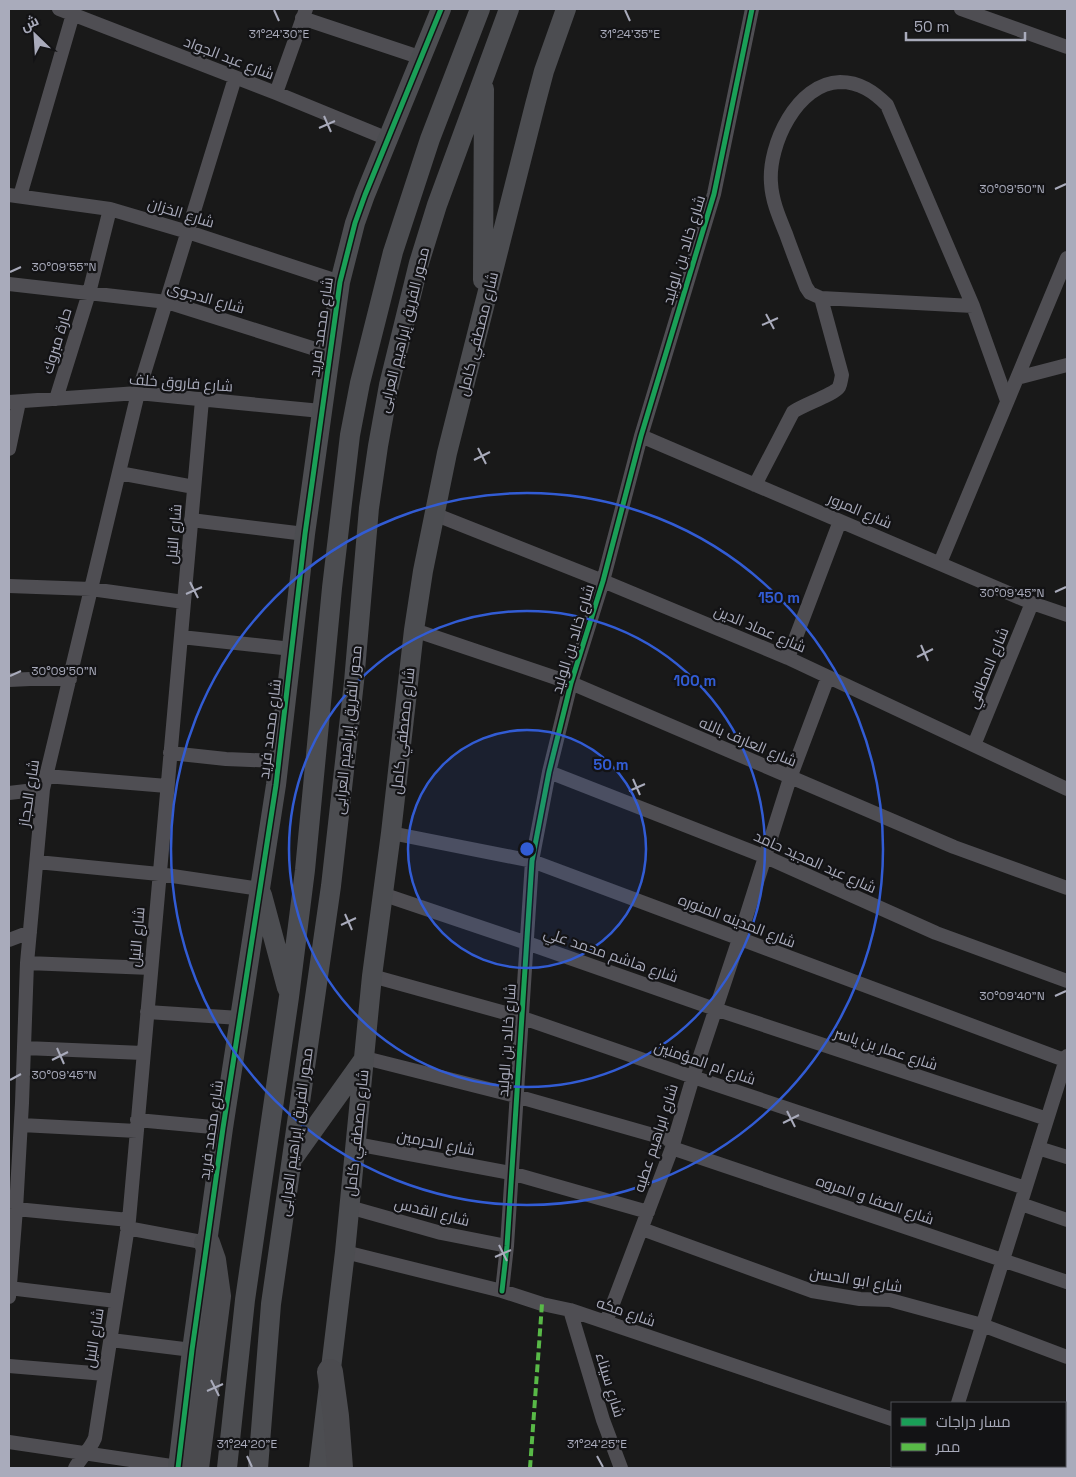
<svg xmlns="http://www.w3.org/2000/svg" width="1076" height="1477" viewBox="0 0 1076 1477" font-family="'Space Grotesk',Cairo,sans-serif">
<rect width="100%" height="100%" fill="#191919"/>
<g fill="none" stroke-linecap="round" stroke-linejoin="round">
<path stroke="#4f4e53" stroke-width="14" d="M59 9 276 93 388 139
M961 9 1067 47
M302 18 422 58
M276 93 306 9
M9 195 110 209 188 232 340 282
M20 196 73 14
M9 284 167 302 331 354
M973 306 887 105C874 92 860 82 840 82 797 83 768 145 771 183 772 201 779 217 786 234 792 251 799 269 806 287L810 293 821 298 973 306 1007 401
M1017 378 1067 365
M56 399 89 293 110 209
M9 402 138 393 321 411
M641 436 1032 603 1067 615
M9 449 19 402
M119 473 194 487
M755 485 793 412C803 405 835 394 839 387 841 383 841 379 842 375L821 298
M434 514 603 581 788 658 1067 789
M191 520 305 534
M940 563 1067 258
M9 586 91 589 184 602
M414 630 571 683 954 847 1067 888
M181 637 292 649
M788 658 840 521
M9 680 30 679H70
M974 745 1032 603
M170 753 226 759 278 761
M549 772 766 857 936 933 1067 981
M46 776 167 786
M9 793 43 789
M391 833 532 861 1067 1061
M37 862 159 874 260 889
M382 894 527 943 715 1009 1047 1119
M9 940 30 932
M27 963 151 968
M372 976 520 1017 693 1077 1025 1188
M147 1012 240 1018
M25 1048 143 1053
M365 1058 516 1096 674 1141
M137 1120 223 1128
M21 1125 137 1131
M356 1144 511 1173 648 1212
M672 1148 1067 1282
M1038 1148 1067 1157
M1021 1204 1067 1220
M349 1207 441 1233 507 1246
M16 1209 129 1220
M127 1228 207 1243
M642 1229 812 1291 860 1299 890 1300 982 1325 1067 1357
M345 1252 502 1291 542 1304 570 1310 892 1419
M9 1288 116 1301
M502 1291 507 1246 532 861 549 772 571 683 603 581 641 436 714 194 752 9
M9 1297 16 1209 22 1103 27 963 43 789 138 393 235 78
M570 1310 603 1420 621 1468
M606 1322 672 1148 693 1077 739 939 790 778 828 677
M111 1340 192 1350
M9 1366 105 1374
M958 1403 1067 1056
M9 1442 178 1467
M1026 1466 1033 1468
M75 1468C81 1457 90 1450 95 1438L129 1220 202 400"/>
<path stroke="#4c4d51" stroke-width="20" d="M483 280 484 89
M262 895 287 988
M294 1157 364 1059
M178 1468 192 1350 223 1128 276 785 305 534 340 282 355 223 365 195 441 9
M227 1468 245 1300 289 997 305 870 332 588 350 435 360 383 393 252 430 139 480 9
M258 1468 271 1304 331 886 354 682 369 508 378 446 389 385 419 263 437 205 509 9
M319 1468 345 1252 372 976 391 833 414 630 423 571 447 453 535 105 544 71 566 9"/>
<path stroke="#4b4b4f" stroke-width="26" d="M330 1372 336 1416 340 1468
M196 1468 218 1296 213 1260 207 1243"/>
<path stroke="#58b947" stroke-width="4" stroke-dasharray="8 4" stroke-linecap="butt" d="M530 1468 542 1304"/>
<g stroke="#131315" stroke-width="8">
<path id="cycleway" d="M502 1291 507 1246 532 861 549 772 571 683 603 581 641 436 714 194 752 9
M178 1468 192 1350 223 1128 276 785 305 534 340 282 355 223 365 195 441 9"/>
</g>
<use href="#cycleway" stroke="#1a9f57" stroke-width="5"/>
</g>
<path fill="none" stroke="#a9abbb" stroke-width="2" d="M274 10 279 21M625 10 630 21M324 116 331 132M319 128 335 121M1055 189 1066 184M10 272 21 267M766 314 774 329M762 325 778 318M478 448 486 464M474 460 490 452M190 582 198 598M1055 592 1066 587M186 594 202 587M921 645 928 661M917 657 933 649M10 676 21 671M633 779 640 795M629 791 645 784M345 914 352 930M341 925 356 918M1055 996 1066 991M57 1048 64 1064M52 1060 68 1052M10 1080 21 1074M787 1111 795 1127M783 1123 799 1115M499 1245 507 1261M495 1257 511 1250M211 1380 219 1396M207 1391 223 1384M247 1456 252 1467M597 1456 603 1467"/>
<circle cx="527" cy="849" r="119" fill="#325cd4" fill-opacity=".12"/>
<g fill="none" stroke="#325cd4" stroke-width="2.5">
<circle cx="527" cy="849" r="119"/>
<circle cx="527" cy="849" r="238"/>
<circle cx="527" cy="849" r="356"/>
</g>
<g text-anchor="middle" stroke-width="4.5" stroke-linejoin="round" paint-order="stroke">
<g font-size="15" fill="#a9abbb" stroke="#131315">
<text transform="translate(229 58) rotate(21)" y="5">شارع عبد الجواد</text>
<text transform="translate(181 213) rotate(17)" y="5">شارع الخزان</text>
<text transform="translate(684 250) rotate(-73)" y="5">شارع خالد بن الوليد</text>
<text transform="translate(206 298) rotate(16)" y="5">شارع الدجوى</text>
<text transform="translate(321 327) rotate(-82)" y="5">شارع محمد فريد</text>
<text transform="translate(404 330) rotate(-76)" y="5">محور الفريق إبراهيم العرابى</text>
<text transform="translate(478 334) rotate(-76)" y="5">شارع مصطفي كامل</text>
<text transform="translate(57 341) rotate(-73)" y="5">حارة مبروك</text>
<text transform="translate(181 383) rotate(4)" y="5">شارع فاروق خلف</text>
<text transform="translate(860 511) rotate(23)" y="5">شارع المرور</text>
<text transform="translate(174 534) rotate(-85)" y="5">شارع النيل</text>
<text transform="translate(760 629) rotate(23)" y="5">شارع عماد الدين</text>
<text transform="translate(573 639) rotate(-73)" y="5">شارع خالد بن الوليد</text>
<text transform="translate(988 668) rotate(-68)" y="5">شارع المطافي</text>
<text transform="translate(270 729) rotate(-83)" y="5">شارع محمد فريد</text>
<text transform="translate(348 730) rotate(-84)" y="5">محور الفريق إبراهيم العرابى</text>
<text transform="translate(403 731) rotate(-84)" y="5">شارع مصطفي كامل</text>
<text transform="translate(748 742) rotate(23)" y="5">شارع العارف بالله</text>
<text transform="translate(29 793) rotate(-81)" y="5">شارع الحجاز</text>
<text transform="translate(815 862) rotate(24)" y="5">شارع عبد المجيد حامد</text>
<text transform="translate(737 921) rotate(21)" y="5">شارع المدينه المنوره</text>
<text transform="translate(137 937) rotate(-85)" y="5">شارع النيل</text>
<text transform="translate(611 955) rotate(19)" y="5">شارع هاشم محمد علي</text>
<text transform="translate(507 1040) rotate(-86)" y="5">شارع خالد بن الوليد</text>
<text transform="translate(886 1049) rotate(18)" y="5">شارع عمار بن ياسر</text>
<text transform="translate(705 1063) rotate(19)" y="5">شارع ام المؤمنين</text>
<text transform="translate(211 1130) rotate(-82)" y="5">شارع محمد فريد</text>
<text transform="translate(296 1132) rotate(-82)" y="5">محور الفريق إبراهيم العرابى</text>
<text transform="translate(357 1133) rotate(-84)" y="5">شارع مصطفي كامل</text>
<text transform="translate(656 1138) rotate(-72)" y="5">شارع ابراهيم عطيه</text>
<text transform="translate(436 1143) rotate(11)" y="5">شارع الحرمين</text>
<text transform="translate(875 1200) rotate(19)" y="5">شارع الصفا و المروه</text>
<text transform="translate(432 1212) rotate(14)" y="5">شارع القدس</text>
<text transform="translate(856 1280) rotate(9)" y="5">شارع ابو الحسن</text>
<text transform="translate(626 1312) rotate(19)" y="5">شارع مكه</text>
<text transform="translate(94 1338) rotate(-81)" y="5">شارع النيل</text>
<text transform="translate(610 1385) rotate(73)" y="5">شارع سيناء</text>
</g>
</g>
<g font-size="12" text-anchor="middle" fill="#a9abbb" stroke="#131315" stroke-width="4.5" stroke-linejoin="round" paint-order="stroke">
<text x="279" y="38">31°24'30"E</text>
<text x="630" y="38">31°24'35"E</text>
<text x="1012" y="193">30°09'50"N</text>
<text x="64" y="271">30°09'55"N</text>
<text x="1012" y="597">30°09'45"N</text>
<text x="64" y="675">30°09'50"N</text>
<text x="1012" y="1000">30°09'40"N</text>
<text x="64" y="1079">30°09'45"N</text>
<text x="247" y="1448">31°24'20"E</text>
<text x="597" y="1448">31°24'25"E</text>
</g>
<circle cx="527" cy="849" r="8" fill="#325cd4" stroke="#131315" stroke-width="2.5"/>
<g font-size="15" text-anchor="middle" font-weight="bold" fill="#325cd4" stroke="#131315" stroke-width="4.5" stroke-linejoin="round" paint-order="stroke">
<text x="779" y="603">150 m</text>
<text x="695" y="686">100 m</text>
<text x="611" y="770">50 m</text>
</g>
<rect width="1076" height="1477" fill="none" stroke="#a9abbb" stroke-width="20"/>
<rect x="891" y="1402" width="175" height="65" fill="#131315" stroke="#4f5057"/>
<rect x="901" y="1418" width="25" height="8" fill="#1a9f57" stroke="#4f5057"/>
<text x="936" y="1427" font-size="15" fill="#a9abbb">مسار دراجات</text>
<rect x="901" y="1443" width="25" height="8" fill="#58b947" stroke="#4f5057"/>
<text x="936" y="1452" font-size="15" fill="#a9abbb">ممر</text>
<g transform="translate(35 35) rotate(335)" stroke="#131315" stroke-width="4" paint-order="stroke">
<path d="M0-4L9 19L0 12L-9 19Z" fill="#a9abbb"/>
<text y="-8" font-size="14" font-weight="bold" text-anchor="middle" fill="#a9abbb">ش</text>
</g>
<path d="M906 32v8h119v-8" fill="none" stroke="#a9abbb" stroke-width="2.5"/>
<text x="914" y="32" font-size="15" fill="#a9abbb" stroke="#131315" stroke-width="4" paint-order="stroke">50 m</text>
</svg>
